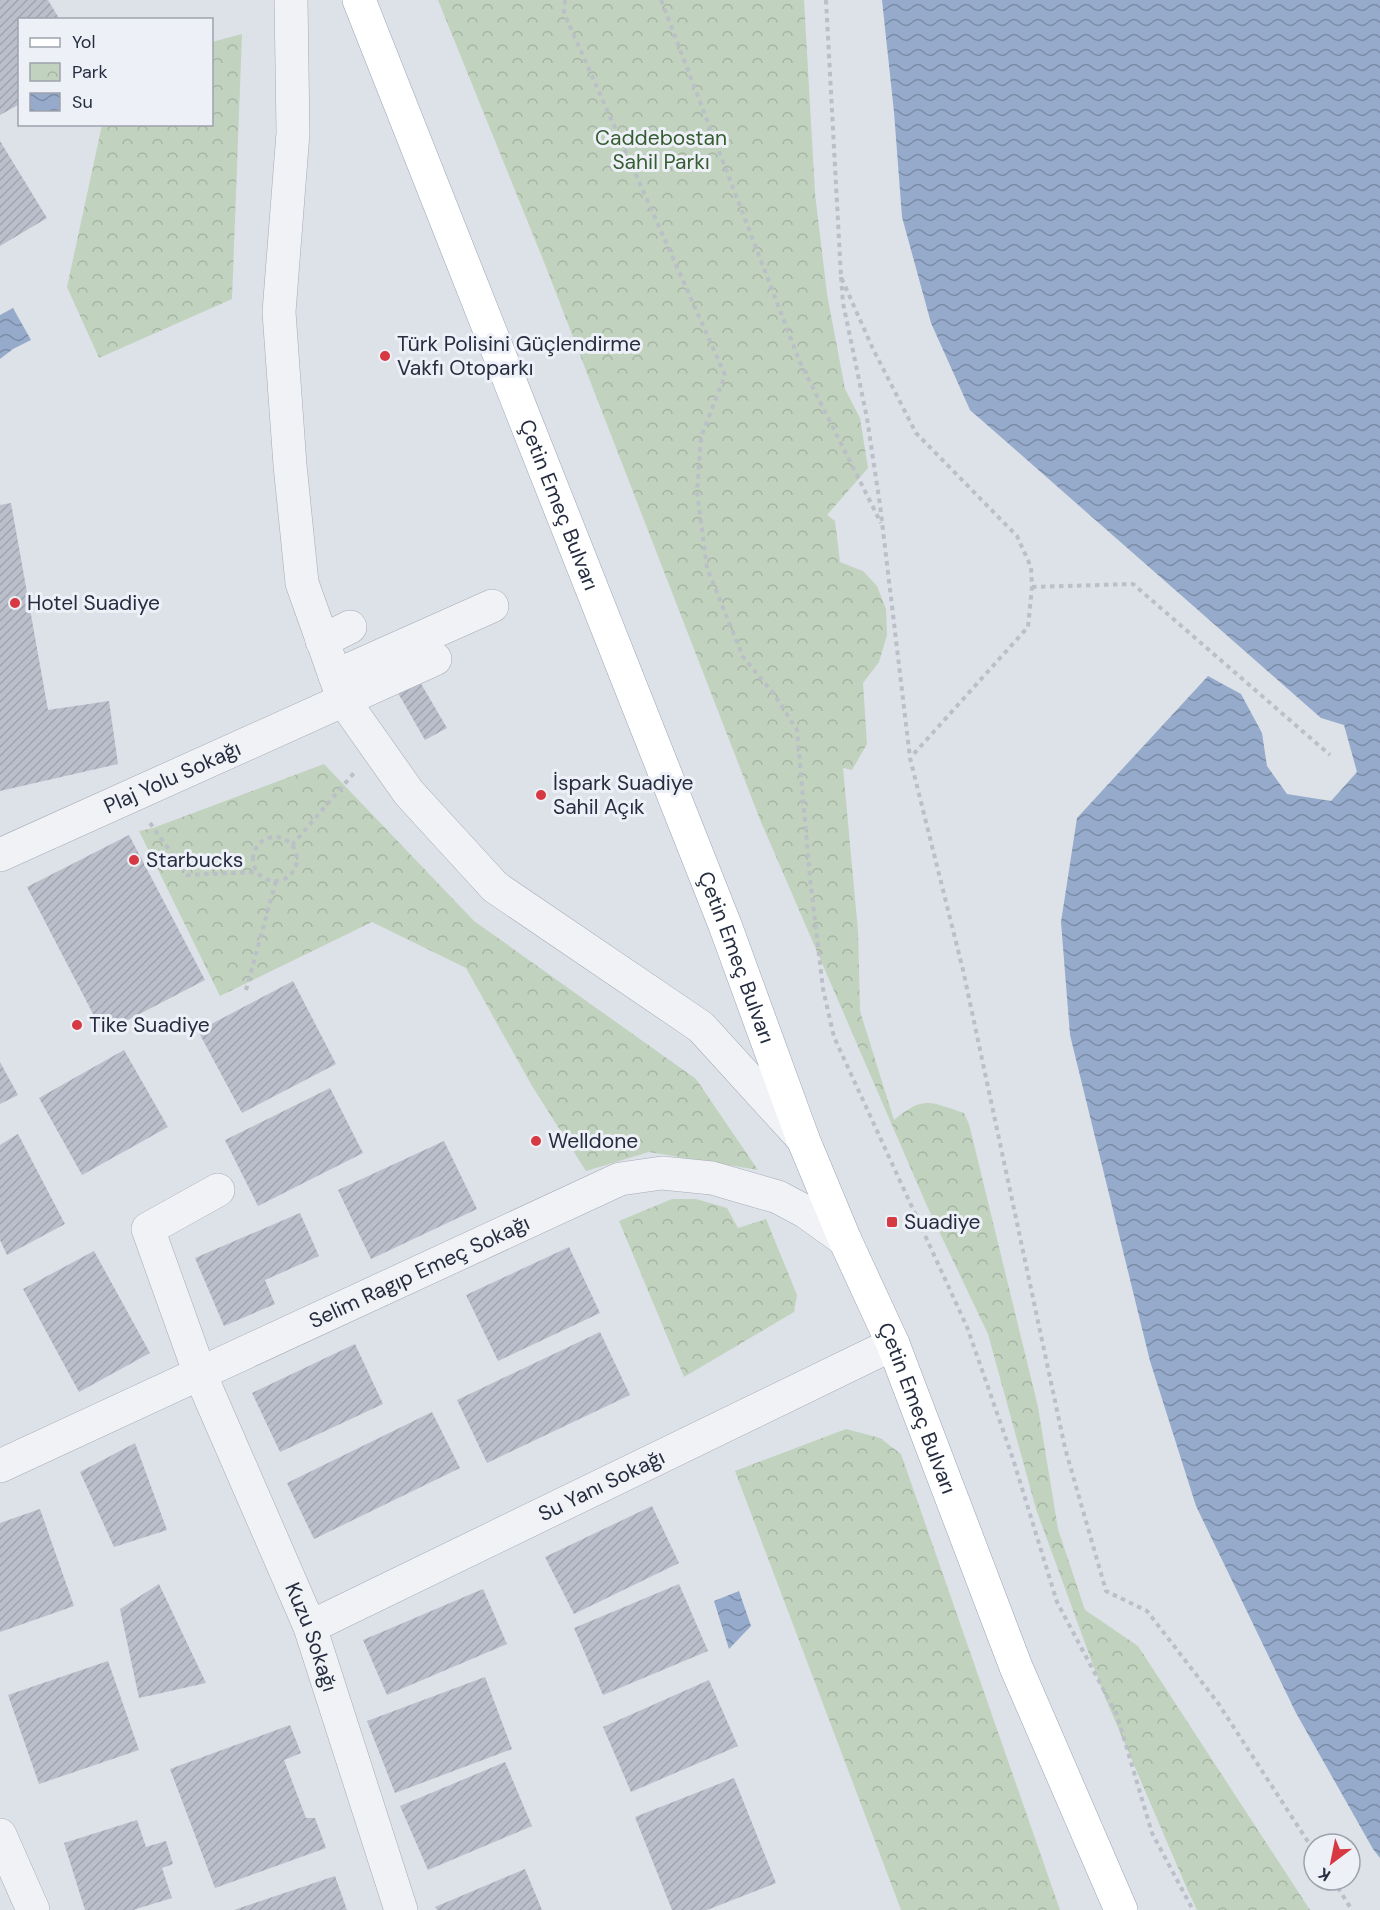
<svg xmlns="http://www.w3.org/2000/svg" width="1380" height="1910" viewBox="0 0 1380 1910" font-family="'DM Sans',sans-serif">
<defs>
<pattern id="park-crowns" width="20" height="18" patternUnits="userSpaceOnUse" patternTransform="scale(1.5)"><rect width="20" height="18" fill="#c1d3be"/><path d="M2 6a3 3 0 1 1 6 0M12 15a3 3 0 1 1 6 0" fill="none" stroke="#a6b5a4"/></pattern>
<pattern id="water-waves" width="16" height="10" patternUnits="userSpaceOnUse" patternTransform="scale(1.5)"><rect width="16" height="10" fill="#96abcb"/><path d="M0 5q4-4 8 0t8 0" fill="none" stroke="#7a8ca6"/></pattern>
<pattern id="building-hatch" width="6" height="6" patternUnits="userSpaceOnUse" patternTransform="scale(1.5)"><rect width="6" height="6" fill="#babfcb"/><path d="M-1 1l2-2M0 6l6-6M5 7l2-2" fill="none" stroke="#a0a4af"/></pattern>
</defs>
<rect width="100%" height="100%" fill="#dde1e8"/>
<path fill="url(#park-crowns)" d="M438 0H804L815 193 827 294 845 389 860 418 868 468 827 515 835 521 840 562 863 571 877 586 886 609 887 635 879 662 863 683 867 744 852 770 843 768 858 931 860 1011 894 1120C924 1095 930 1102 964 1113L969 1124 1038 1407 1058 1529 1085 1610 1138 1646 1310 1910H1197L1188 1891 1104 1695 1036 1509 988 1334 927 1206 761 822 544 262Z
M242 34 232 299 99 358 67 287 102 125 212 124V42Z
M324 764 474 921 696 1079 758 1170 649 1152 586 1171 532 1086 466 968 372 922 220 996 139 831 153 828Z
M672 1199H696L727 1208 738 1228 766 1219 797 1295 794 1312 684 1377 619 1221Z
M846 1429 880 1438 901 1454 1060 1910H901L735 1471Z"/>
<path fill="url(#water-waves)" d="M882 0H1380V1858L1373 1849 1296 1713 1196 1506 1150 1361 1070 1035 1061 922 1077 818 1208 676 1241 694 1262 733 1267 766 1287 794 1331 801 1357 772 1344 725 1321 718 970 410 931 323 902 217 894 112Z
M13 308 31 340 13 349 0 359V315Z
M739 1591 751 1626 729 1649 714 1601Z"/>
<path fill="url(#building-hatch)" d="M0 0H48L60 20H20V104L0 115Z
M0 141 47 218 0 246Z
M11 503 48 710 109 701 118 764 0 791V505Z
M420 682 447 728 425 740 398 693Z
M129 835 205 980 103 1033 27 887Z
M293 981 336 1064 242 1113 198 1031Z
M124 1050 168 1127 82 1175 39 1098Z
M0 1062 18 1095 0 1104Z
M330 1088 363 1153 258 1206 225 1140Z
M18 1134 65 1224 7 1255 0 1240V1145Z
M444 1141 477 1209 371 1259 338 1190Z
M300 1213 319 1256 265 1280 275 1304 224 1326 195 1258Z
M569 1247 600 1313 498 1361 466 1295Z
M94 1251 150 1353 79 1392 23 1289Z
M600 1332 630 1395 487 1463 457 1400Z
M355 1344 383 1404 280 1452 252 1393Z
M432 1412 460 1468 314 1539 287 1483Z
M135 1443 167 1530 114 1547 80 1472Z
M652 1506 679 1563 574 1614 545 1557Z
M40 1509 74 1606 0 1632V1523Z
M159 1584 206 1683 139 1698 120 1609Z
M679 1584 708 1651 603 1695 574 1628Z
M483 1589 507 1644 387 1695 363 1640Z
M108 1661 139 1750 39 1784 8 1695Z
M485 1677 512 1749 395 1793 367 1721Z
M709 1680 738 1746 631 1792 603 1727Z
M290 1725 301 1753 284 1760 306 1818H315L326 1848 215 1888 170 1769Z
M505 1762 532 1826 428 1870 400 1806Z
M734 1778 776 1883 707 1910H672L635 1817Z
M137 1820 146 1847 166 1841 173 1864 162 1868 172 1898 133 1910H85L64 1843Z
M525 1869 542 1910H437L435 1907Z
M335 1876 347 1910H234Z"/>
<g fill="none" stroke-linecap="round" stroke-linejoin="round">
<g stroke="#a6abb6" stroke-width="34">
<g id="minor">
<path d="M291 0 293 133 279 312 290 465 302 583 344 701 409 793 495 887 701 1027 803 1139"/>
<path d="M322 641 350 627"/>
<path d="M335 676 492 606"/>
<path id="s1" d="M0 855 435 659"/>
<path id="s2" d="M218 1190 148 1229 200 1374 310 1627 401 1910"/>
<path id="s3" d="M0 1466 620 1179 662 1173 712 1178 778 1197 806 1212 845 1240"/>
<path id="s4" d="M310 1627 893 1344"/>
<path d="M0 1835 33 1910"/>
</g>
</g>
<g stroke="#9ca4b5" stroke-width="34">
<g id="major">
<path id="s5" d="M359 0 725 925 803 1139 845 1240 893 1344 1016 1667 1121 1910"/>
</g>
</g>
<path stroke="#bbbfc7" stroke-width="4" stroke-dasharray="4.5 4.5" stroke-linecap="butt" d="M565 0 564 13 725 375 701 437 697 492 707 568 743 657 774 694 797 730 810 878 823 989 834 1037 967 1327 1013 1459 1057 1602 1117 1715 1152 1833 1193 1910
M661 0 799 360 881 523
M826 0 841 277 873 349 916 433 1017 536 1031 567 1032 587 1028 627 911 757
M841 277 843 303 867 418 880 505 910 758 963 970 1065 1448 1106 1591 1147 1611 1218 1703 1314 1851
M1032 587 1133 584 1330 755
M150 823 187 875 258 872
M253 859a22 22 0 1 1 44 0a22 22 0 1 1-44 0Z
M292 845 354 773
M246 990 276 881
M1333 1880 1352 1910"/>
<use href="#minor" stroke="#f0f2f6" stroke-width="33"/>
<use href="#major" stroke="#fff" stroke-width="33"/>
</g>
<g fill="#d73943" stroke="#edf0f6" stroke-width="2">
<circle cx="385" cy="356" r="6"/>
<circle cx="15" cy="603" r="6"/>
<circle cx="541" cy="795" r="6"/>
<circle cx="134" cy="860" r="6"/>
<circle cx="77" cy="1025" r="6"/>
<circle cx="536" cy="1141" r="6"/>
<rect x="886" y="1216" width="12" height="12" rx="3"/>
</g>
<g text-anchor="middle" stroke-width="6" stroke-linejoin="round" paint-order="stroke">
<g font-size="21" fill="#365d32" stroke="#edf0f6">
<text x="661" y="145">Caddebostan<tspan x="661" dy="24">Sahil Parkı</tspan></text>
</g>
<g font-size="21" fill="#262d40" stroke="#edf0f6" text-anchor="start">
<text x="397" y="351">Türk Polisini Güçlendirme<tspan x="397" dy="24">Vakfı Otoparkı</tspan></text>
<text x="27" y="610">Hotel Suadiye</text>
<text x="553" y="790">İspark Suadiye<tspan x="553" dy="24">Sahil Açık</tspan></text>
<text x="146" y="867">Starbucks</text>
<text x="89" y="1032">Tike Suadiye</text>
<text x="548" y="1148">Welldone</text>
<text x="904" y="1229">Suadiye</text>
</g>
<g font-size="21" fill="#262d40" stroke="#edf0f6">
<text dy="7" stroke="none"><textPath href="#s5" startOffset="543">Çetin Emeç Bulvarı</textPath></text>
<text dy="7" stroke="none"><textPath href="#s1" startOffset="189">Plaj Yolu Sokağı</textPath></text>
<text dy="7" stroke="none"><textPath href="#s5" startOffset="1029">Çetin Emeç Bulvarı</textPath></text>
<text dy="7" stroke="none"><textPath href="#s3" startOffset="462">Selim Ragıp Emeç Sokağı</textPath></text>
<text dy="7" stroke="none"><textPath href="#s5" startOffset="1515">Çetin Emeç Bulvarı</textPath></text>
<text dy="7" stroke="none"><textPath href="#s4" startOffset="324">Su Yanı Sokağı</textPath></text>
<text dy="7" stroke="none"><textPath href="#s2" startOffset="520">Kuzu Sokağı</textPath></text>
</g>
</g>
<rect x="18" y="18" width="195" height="108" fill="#edf0f6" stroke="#9da2ad" stroke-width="1.5"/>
<rect x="30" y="38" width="30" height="9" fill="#ffffff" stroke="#9da2ad" stroke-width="1.5"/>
<text x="72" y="48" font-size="18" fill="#262d40">Yol</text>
<rect x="30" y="63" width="30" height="18" fill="url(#park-crowns)" stroke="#9da2ad" stroke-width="1.5"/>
<text x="72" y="78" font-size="18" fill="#262d40">Park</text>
<rect x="30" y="93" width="30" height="18" fill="url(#water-waves)" stroke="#9da2ad" stroke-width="1.5"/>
<text x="72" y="108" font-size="18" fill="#262d40">Su</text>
<g transform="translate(1332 1862) rotate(212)"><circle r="28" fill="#edf0f6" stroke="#9da2ad" stroke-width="1.5"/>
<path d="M0-4.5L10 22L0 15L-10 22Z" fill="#d73943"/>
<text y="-9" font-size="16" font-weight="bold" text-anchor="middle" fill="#262d40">K</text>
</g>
</svg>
